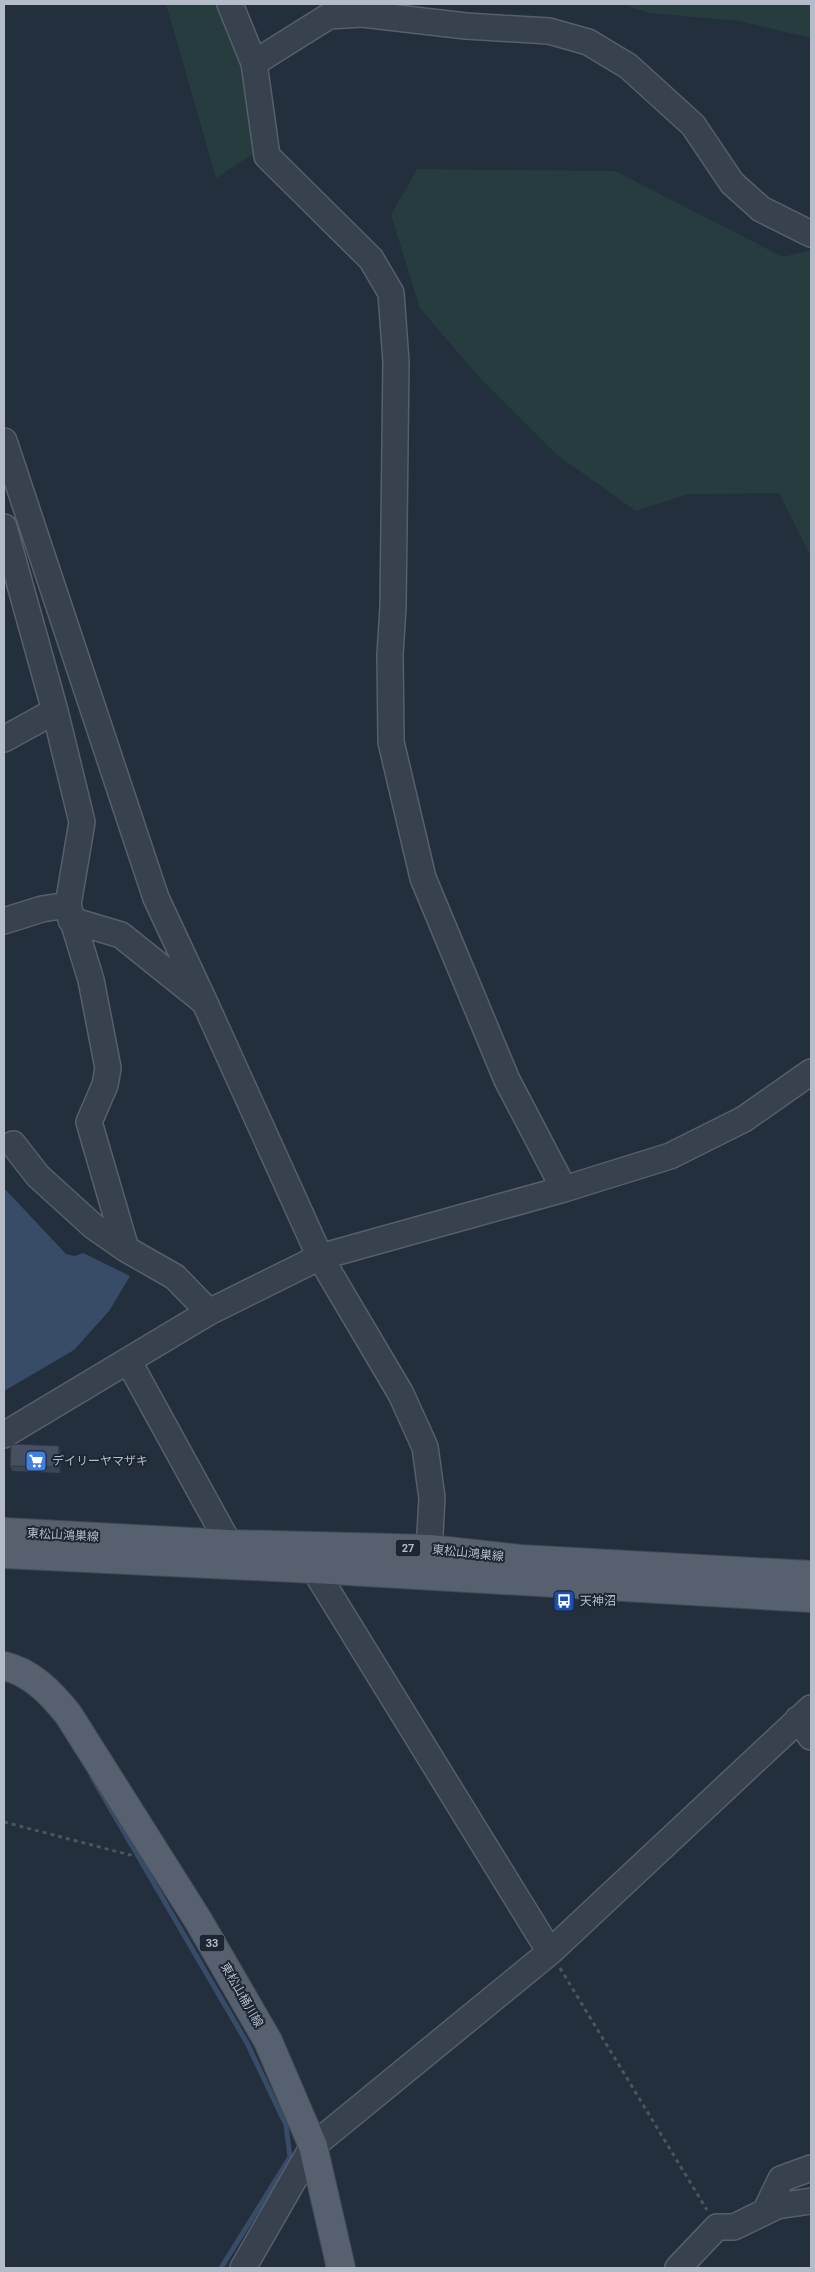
<svg xmlns="http://www.w3.org/2000/svg" width="815" height="2272" viewBox="0 0 815 2272" font-family="Roboto,'Noto Sans JP',sans-serif">
<rect width="100%" height="100%" fill="#242f3e"/>
<path fill="#263c3f" d="M166 4H236L257 151 216 178Z
M622 4H811V38L739 21 650 13Z
M417 169 615 171 783 257 811 250V557L779 493 689 494 636 511 556 454 477 375 420 308 391 215Z"/>
<path fill="#394c67" d="M4 1188 66 1254 75 1256 83 1253 130 1276 109 1311 74 1350 4 1391Z"/>
<g fill="none" stroke-linecap="round" stroke-linejoin="round">
<path stroke="#394c67" stroke-width="5" d="M92 1777 247 2043 286 2125 290 2157 221 2268"/>
<g stroke="#565f6c" stroke-width="28">
<path id="minor" d="M230 4 254 63 267 156 371 259 391 293 396 362 393 607 390 655 391 742 423 878 507 1080 564 1189
M254 63 329 16 362 14 466 26 549 31 588 42 628 66 693 125 732 183 761 209 811 234
M4 441 156 898 205 1003 320 1257 401 1394 425 1447 432 1498 428 1569
M4 527 55 711 82 822 68 905 91 980 108 1068 105 1085 89 1122 126 1249
M4 739 55 711
M71 920 121 935 202 1000
M4 921 42 909 68 905
M13 1144 38 1176 93 1226 126 1249 175 1277 209 1312
M129 1362 229 1544
M4 1435 209 1312 320 1257 564 1189 670 1156 744 1119 811 1072
M314 1569 550 1952
M798 1719 811 1737
M765 2212 781 2179 811 2168
M243 2268 313 2146 550 1952 811 1708
M678 2268 717 2227H734L777 2206 811 2201"/>
</g>
<g stroke="#414a57" stroke-width="30">
<path id="major" d="M4 1532 229 1544 429 1549 520 1559 811 1575
M4 1554 314 1569 811 1598
M4 1666C31 1672 51 1693 68 1714L198 1920 268 2041 313 2146 341 2268"/>
</g>
<path stroke="#44595c" stroke-width="3" stroke-dasharray="4 4" stroke-linecap="butt" d="M4 1822 130 1855 132 1854
M560 1968 707 2210"/>
<use href="#minor" stroke="#38414e" stroke-width="25"/>
<use href="#major" stroke="#56606e" stroke-width="28"/>
</g>
<path fill="#3b4654" d="M61 1451 60 1473 12 1471 10 1466Z"/>
<path fill="#303945" d="M59 1446 61 1451 60 1473 58 1467Z"/>
<path fill="#455162" stroke="#303945" d="M11 1444 59 1446 58 1467 10 1466Z"/>
<defs>
<g id="supermarket-square" transform="scale(1.125)"><rect x="-9" y="-9" width="18" height="18" rx="4" fill="#3f7fe0" stroke="#1d2633"/><path d="M-6-5.5h2.5l.6 2H6L4.5 2H-2.5L-4.4-4H-6ZM-1.5 3.2a1.3 1.3 0 1 0 .1 0ZM3 3.2a1.3 1.3 0 1 0 .1 0Z" fill="#fff"/></g>
<g id="bus-square" transform="scale(1.125)"><rect x="-9" y="-9" width="18" height="18" rx="4" fill="#1a4fb4" stroke="#1d2633"/><path d="M-5-6H5V4H4V6H2V4H-2V6H-4V4H-5ZM-3.5-4V0h7V-4ZM-3.5 1.2v1.5H-2V1.2ZM2 1.2v1.5H3.5V1.2Z" fill="#fff"/></g>
</defs>
<g fill-rule="evenodd">
<use href="#supermarket-square" x="36" y="1461"/>
<use href="#bus-square" x="564" y="1601"/>
</g>
<g text-anchor="middle" stroke-width="4" stroke-linejoin="round" paint-order="stroke">
<g fill="#1d2633" stroke="#878f9c" stroke-width="1">
<rect x="395.5" y="1539.5" width="25" height="17" rx="4"/>
<rect x="199.5" y="1934.5" width="25" height="17" rx="4"/>
</g>
<g font-size="11" font-weight="bold" fill="#b4bcc9">
<text x="408" y="1552">27</text>
<text x="212" y="1947">33</text>
</g>
<g font-size="12" fill="#b4bcc9" stroke="#1d2633" text-anchor="start">
<text x="52" y="1465">デイリーヤマザキ</text>
<text x="580" y="1605">天神沼</text>
</g>
<g font-size="12" fill="#b4bcc9" stroke="#1d2633">
<text transform="translate(63 1535) rotate(3)" y="4">東松山鴻巣線</text>
<text transform="translate(468 1553) rotate(6)" y="4">東松山鴻巣線</text>
<text transform="translate(242 1995) rotate(60)" y="4">東松山桶川線</text>
</g>
</g>
<rect width="815" height="2272" fill="none" stroke="#b4bcc9" stroke-width="10"/>
</svg>
